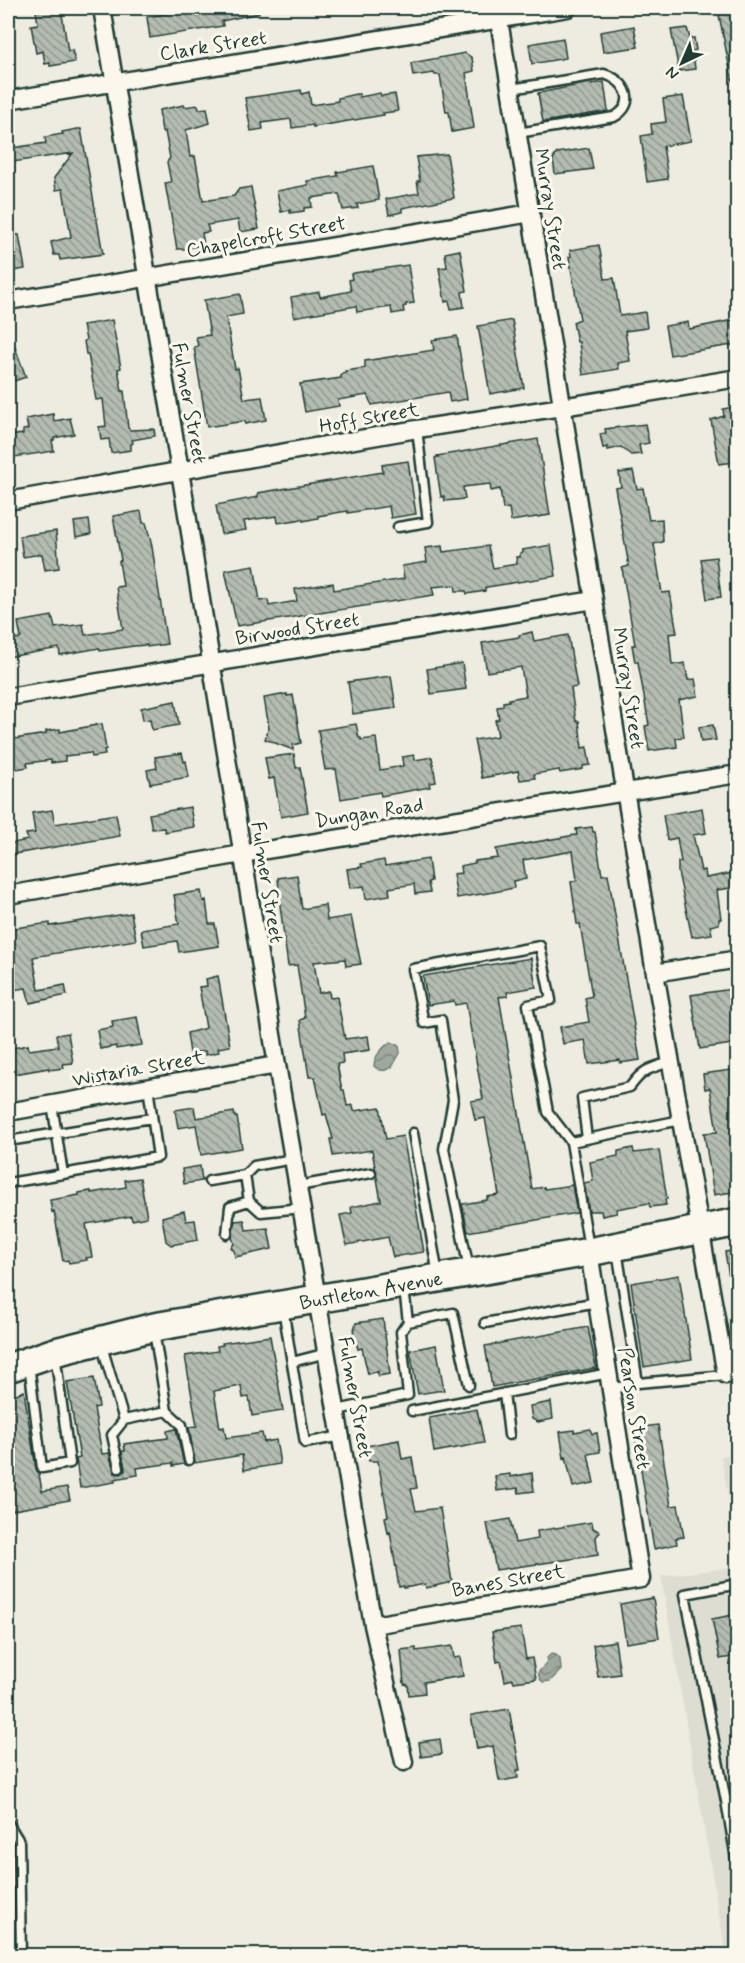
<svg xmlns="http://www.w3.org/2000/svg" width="745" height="1963" viewBox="0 0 745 1963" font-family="Mynerve,sans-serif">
<defs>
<pattern id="water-waves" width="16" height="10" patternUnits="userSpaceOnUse" patternTransform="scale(1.5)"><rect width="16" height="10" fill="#9fa89f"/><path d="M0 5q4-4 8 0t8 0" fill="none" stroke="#818a82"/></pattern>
<pattern id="building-back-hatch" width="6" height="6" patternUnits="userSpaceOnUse" patternTransform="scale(1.5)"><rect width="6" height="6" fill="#b4bbb0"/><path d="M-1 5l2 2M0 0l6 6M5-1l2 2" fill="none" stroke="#929990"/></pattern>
</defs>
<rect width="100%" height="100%" fill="#eeece1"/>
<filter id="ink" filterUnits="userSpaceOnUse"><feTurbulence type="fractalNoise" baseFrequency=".0167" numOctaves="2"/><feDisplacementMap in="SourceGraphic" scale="12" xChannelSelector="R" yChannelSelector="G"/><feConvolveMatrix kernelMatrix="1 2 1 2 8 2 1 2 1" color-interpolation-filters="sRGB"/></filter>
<g filter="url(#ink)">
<path fill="#ddddd2" d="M737 1453H738L737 1548 721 1456Z
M737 1567V1955H726L661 1576Z"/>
<path fill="url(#water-waves)" stroke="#6c7d74" stroke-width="1.5" d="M391 1042 399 1046 400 1053 392 1067C385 1071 380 1072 374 1066 374 1056 383 1047 391 1042Z
M551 1654 556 1655 560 1659 561 1670 550 1681 543 1682 540 1679 538 1673 546 1664 547 1658Z"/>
<path fill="url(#building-back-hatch)" stroke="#1f3d34" stroke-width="1.5" d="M39 8H61L68 51 72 50 75 62 50 66V63L45 64 43 51 36 53 31 25 38 24 36 11 40 10Z
M164 8H258L259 13 222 21 223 26 150 38 147 17 165 14Z
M738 11V79L732 80 719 15Z
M634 26 638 47 603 52 600 32Z
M687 28 690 39 694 38 696 50 693 51 695 69 679 71 671 30Z
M563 38 566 58 532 64 529 44Z
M465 53 472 58 474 71 466 73 474 128 452 132 449 112H446L440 75H435L434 73 413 76 411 63Z
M604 82 608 111 543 122 538 93 590 83 591 84Z
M301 90 302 94 309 92 311 105 338 101V98L356 94H359L360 97 380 93 381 96 395 94 398 111 383 113 384 115 313 127V125L292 128 291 119 262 123 263 129 251 131 245 98Z
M683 96 691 141 663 146 668 179 647 182 641 136 652 134 651 124 666 122 663 99Z
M184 105V107L198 105 199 109 207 108 210 123 186 130 190 157 195 156 203 201 234 196 239 189 251 187 259 229 240 232 238 220 207 225 209 232 202 233 204 245 190 247V249H177L165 183 171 182 167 162 170 158 165 131 162 132 159 110Z
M77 129H81L103 254 60 260 59 255H54L51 242 71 237 63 189 56 190 54 178 73 153 13 162 12 148 46 143 45 137 63 134 62 132Z
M589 148 593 169 555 174 553 159 557 153Z
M447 154 454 198 402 208V212L389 215 386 199 419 193 417 181H420L416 157Z
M373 166 379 200 357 204 358 208 343 210 339 194 311 198 312 207 304 208V211L290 213V210L281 212 277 191 308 185 307 181 338 176 337 172Z
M8 234 19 235 25 269 8 272Z
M599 245 605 279 614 278 620 316 645 312 647 328 625 331 630 361 618 363 619 369 583 375 579 342H577L573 322 580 319 569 257 571 256 570 250Z
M460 250 467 291 462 292 464 307 451 309 449 301 445 302 439 268 447 267 445 253Z
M408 265 414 303 406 304V306L403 307 404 312 392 314 391 307 357 312 356 306 294 317 291 297 319 292 320 297 351 291 349 280 352 279 351 274 354 273Z
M240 294 243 314 226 317 235 369 238 368 244 399 262 397 266 420 245 424V421L207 427 194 347 198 346 196 337 210 335 204 300Z
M738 319V344L670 355 665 326 688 322 689 329Z
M112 320 121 368 118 369 122 391H124L128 428 130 430 154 429 155 436 132 440 133 443 131 444V450L111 453 109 439 101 440 99 427 106 426 103 399 96 400 88 354H86L84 341 86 340 83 325Z
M512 320 524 388 490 394 478 326Z
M8 331H9L26 377 8 383Z
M457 336 467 399 450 402 448 392 372 405 367 395 338 400 339 406 305 412 300 384 341 378V374L346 373 345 371 365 368V361L434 350 432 340Z
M738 406V453H734L735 462 719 464 711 420 724 416 723 409Z
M53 414 54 421 70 418 74 434 54 438V440L52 441 54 451 8 458V436L23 434V430L28 429 26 419Z
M645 424 649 443 639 445 641 454 631 455 621 447 608 450V447L603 448 600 434 606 433 605 429Z
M538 439 550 515 511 521 509 508 503 509 500 489 491 491 490 484 463 487 465 499 445 501 444 496 441 497 435 458 438 457 437 456Z
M408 461 416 514 391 518 389 506 348 513 347 511 318 516V518L303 521V519L278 523 277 516 244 521 246 530 221 534 216 505 258 497V493L383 472 382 465Z
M633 471 637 489 643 488 649 520 662 519 663 542 654 544 662 593 670 592 677 633 669 634 672 665 685 663 688 680 695 679 698 696 679 700 684 737 676 738 677 747 649 751 645 726 649 725 638 662H635L632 645H635L622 568 629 566 615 488 621 487 619 473Z
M141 511 143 523H146L147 526 152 547 167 644 147 647V645L134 646 100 651 99 648 60 655 59 648 8 657V640L21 638 18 622 52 616 55 628 83 624 85 635 123 629 116 587 123 586 119 561 121 560 113 516Z
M89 520 91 534 76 537 74 522Z
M56 531 59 568 45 570 42 554 23 557 20 536Z
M551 545 556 576 487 587 485 588V591L467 594 466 591H456L455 585 432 587 434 595 237 626 225 570 254 565 260 601 268 600 269 606 297 601 295 589 333 583 334 590 404 579 402 566 427 562 425 548 442 546 443 552 488 546 493 568 517 564 516 557H520V553L523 552 522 550Z
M716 557 721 597 707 599 701 559Z
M532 632 534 641 568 635 577 687 571 688 573 703 576 721H579L582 748 587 747 590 765 583 766V769L560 773 559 770 534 774 535 778 520 780 518 771 482 778 474 740 498 736 495 720 499 719 497 707 503 706V702L509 701V699L526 696 521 667 487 672 482 643 519 637V635Z
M462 663 466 689 431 694 427 669Z
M391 676 396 708 353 714 348 682Z
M287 694V696L293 695 301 743 293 745V750L265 739 269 728 264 698Z
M175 701 179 725 152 730 150 719 143 720 141 708Z
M102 724 106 749 104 750 105 755 92 757 91 753 65 756V761L51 763V760L27 763 28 767 11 770 10 766H8V740L46 734V731L60 729V732Z
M356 724 359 738H361V740L376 738 380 770 403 766 402 757 414 755 415 760 432 757 436 782 429 783 430 787 403 792 381 796 380 792 341 799 336 769 325 770 318 730Z
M713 725 716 740 701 742 699 727Z
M182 753 184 762 186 761 189 777 150 784 147 770 157 768 155 757Z
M294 754 296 768 300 767 308 812 281 817 274 778 269 779 265 758Z
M190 807 194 827 165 832 164 828 152 829 149 814Z
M702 808 706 833 693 835 701 871 705 870 706 878 738 872V887L717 890 721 919H719V924L710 926 712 934 692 937 678 872V862H681L677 838 667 840 663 815Z
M52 810 55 824 116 814 120 836 8 855V844L28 840 26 834 35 833 32 813Z
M592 827 593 832H595L602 875 608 874 640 1060 620 1063V1060L589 1064 585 1040 563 1044 560 1027 589 1022 585 998 592 996 580 924H577L571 882 577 880 573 851 523 860 526 879 513 881 514 888 494 892 457 898 453 874 461 873 460 866 475 863V861L498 858 496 849 575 835H577L576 829Z
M428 859 431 881 428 882 430 892 415 894 414 884 389 888 390 895 366 899 364 886 350 888 347 869 362 867 361 864 384 860 385 866Z
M297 875 302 909 325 905 327 920 351 916 361 964 346 966 345 959 314 962 319 993 329 991 330 998 337 997 345 1039 368 1036 370 1050 342 1054 343 1063 337 1064 342 1090H344L347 1106 353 1105 354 1111 380 1107 386 1139 403 1136 424 1252 393 1257 388 1237 347 1245 345 1239 340 1215 352 1213 351 1207 381 1201 372 1150 333 1156 330 1139H333L326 1114 323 1115 315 1077H309L300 1020 305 1018 297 965 288 966 278 890H279L278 878Z
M201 891 203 901 206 900 209 924H215L219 946 179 952 177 941 144 946 141 930 179 924 174 895Z
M131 913 136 940 33 957 39 990 65 985 67 995 30 1003 26 988 12 990 8 961V929L50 923V926Z
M531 958 536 987 507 992 508 996 499 997 532 1189 544 1187 545 1189 572 1185 577 1213 468 1232 462 1204 487 1200V1197L499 1195 485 1118 475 1120 471 1101 483 1099 466 1003 455 1005 454 1001 428 1005 423 976Z
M218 976 230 1046 218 1048 219 1052 205 1055V1051L190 1053 187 1033 206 1028 199 987 207 986 206 979Z
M732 989 738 1022V1043L700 1049 691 995Z
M137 1017 142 1045 116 1049V1046L100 1049 97 1030 113 1027 112 1021Z
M68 1033 73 1063 63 1064 64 1068 49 1070V1068L8 1075V1049L28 1045 29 1050 58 1046 56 1035Z
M738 1069V1191L714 1195 704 1133 717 1132 710 1088 705 1089 703 1074Z
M194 1107 196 1118 234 1112 235 1117H237L242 1148 201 1155 196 1125 178 1128 175 1110Z
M633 1148 634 1153 659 1150 667 1199H665L666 1205 650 1207 649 1203 616 1209 617 1213 602 1216 601 1211H589L584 1183 593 1181 590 1162 618 1156V1151Z
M200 1166 202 1181 184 1184 182 1169Z
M140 1178 147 1217 132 1220 131 1216 86 1224 92 1257 86 1258 87 1260 69 1263 68 1260 63 1261 54 1211 52 1212 50 1200 79 1195V1193L91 1191V1193L126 1187 125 1180Z
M184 1211 186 1221 195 1220 198 1240 171 1245 166 1241 162 1217Z
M244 1220 246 1230 268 1228 272 1249 235 1257 234 1251 231 1247 234 1244 232 1237 235 1221Z
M738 1250V1288L731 1289 725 1252Z
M679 1275 692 1359 644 1367 631 1283Z
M383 1319 390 1374 378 1376V1371L368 1374 362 1348 358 1349 353 1333 356 1323Z
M588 1327 596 1368 492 1387 485 1346Z
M270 1336 283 1411 252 1416 249 1397 243 1398 241 1386 214 1391 220 1428 224 1427 226 1438 262 1433 264 1442 276 1440 280 1464 244 1470 242 1455 195 1463 189 1427 197 1426 185 1356 218 1351 217 1346 223 1345 222 1343Z
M436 1345 444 1390 418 1394 410 1350Z
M94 1378 99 1407 94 1408 102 1454 109 1453 115 1473 121 1474 125 1471 122 1451H125L124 1444 168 1438 167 1431 176 1429 184 1464 173 1466V1463L137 1468 138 1475 114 1479 115 1482 80 1488 76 1459 80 1458 67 1382Z
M24 1391 36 1469 39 1474 42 1491 67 1487 70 1500 8 1511V1397Z
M551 1402 553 1419 538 1422 532 1419 530 1406Z
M477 1409 484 1443 434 1452 429 1418Z
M658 1425 671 1506 678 1505 684 1537 676 1538 677 1544 654 1549 634 1428Z
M590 1429 592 1434 597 1433 600 1452 588 1454 594 1483 573 1487 566 1457 564 1458 560 1432 574 1430V1432Z
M399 1440 402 1459 412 1457 417 1488 411 1489 416 1511 440 1508 452 1582 426 1588 425 1584 404 1588V1586L399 1587 390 1532 388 1533 385 1517 388 1516 378 1461H369L366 1446Z
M532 1473 534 1491 519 1493 518 1488 497 1491 495 1476 510 1474V1477Z
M510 1519 515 1543 538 1539 537 1531 592 1522 593 1528 600 1532 596 1537 598 1555 496 1570 487 1523Z
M653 1598 659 1638 626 1643 620 1604Z
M738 1614V1656L720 1659 712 1619Z
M521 1628 526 1659 532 1658 536 1679 514 1682 513 1679 505 1681 501 1661 497 1662 492 1632Z
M615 1641 620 1674 598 1677 593 1645Z
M452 1646 454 1658 460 1657 463 1676 424 1682 425 1693 409 1695 408 1685 404 1684 401 1650 416 1648V1651Z
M509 1709 520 1770H517L518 1778 501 1781 499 1780 493 1746 477 1749 471 1715Z
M440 1739 442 1754 421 1757 419 1742Z"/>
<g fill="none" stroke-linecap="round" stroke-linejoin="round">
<g stroke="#1f3d34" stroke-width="13">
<path id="service" d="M511 89 604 74C626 80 638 104 614 117L518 133
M398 527 428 522 417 429
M52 1104 63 1174 158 1157 148 1087
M413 1133 438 1275
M587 1139 582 1098 630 1087C643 1069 650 1068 671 1062
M8 1141 152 1118
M571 1142 589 1248
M293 1159 254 1166 245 1175 249 1201 261 1212 302 1208
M209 1181 245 1175
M8 1183 63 1174
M298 1186 371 1173
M227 1234 230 1207 249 1201
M617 1250 638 1383
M469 1269 444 1149 453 1100 441 1020 424 1023 413 969 540 946 551 1000 528 1005 548 1112 571 1142 681 1120
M283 1308 305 1443 341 1436
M408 1322 453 1313 469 1385
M485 1323 597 1302
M101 1343 124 1420 167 1411 154 1331
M292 1362 327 1353
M29 1364 42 1468 70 1463 55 1354
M611 1389 638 1383 726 1375
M504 1393 509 1435
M337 1410 408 1395 401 1332 408 1322 404 1289
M167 1411 182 1425 189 1460
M412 1411 609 1373
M119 1468 112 1435 124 1420
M738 1800 726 1801 738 1870
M726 1801 685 1594 738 1584
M8 1823 19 1841 21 1956"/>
</g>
<g stroke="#1f3d34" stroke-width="21">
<path id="minor" d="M102 8 180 471 277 1065 373 1625 404 1762
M497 8 655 973 726 1375
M8 100 568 8
M8 301 531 213
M8 501 417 429 562 407 738 378
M8 697 594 600
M8 895 242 854 738 774
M655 973 738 959
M8 1112 277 1065
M373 1625 641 1579 589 1252"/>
</g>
<g stroke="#1f3d34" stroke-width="32">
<path id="primary" d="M8 1368 55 1352 154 1327 589 1252 738 1222"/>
</g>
<use href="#service" stroke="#fbf7ec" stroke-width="8"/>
<use href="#minor" stroke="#fbf7ec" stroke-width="16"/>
<use href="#primary" stroke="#fbf7ec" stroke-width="27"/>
</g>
</g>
<g text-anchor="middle" stroke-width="6" stroke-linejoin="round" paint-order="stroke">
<g font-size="20" fill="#1f3d34" stroke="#fbf7ec">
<text transform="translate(213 45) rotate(-9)" y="7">Clark Street</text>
<text transform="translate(551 209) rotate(81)" y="7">Murray Street</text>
<text transform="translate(266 236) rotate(-10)" y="7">Chapelcroft Street</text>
<text transform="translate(190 403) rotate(80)" y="7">Fulmer Street</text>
<text transform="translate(369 417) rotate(-10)" y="7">Hoff Street</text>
<text transform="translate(297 628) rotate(-9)" y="7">Birwood Street</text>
<text transform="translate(629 688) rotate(81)" y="7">Murray Street</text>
<text transform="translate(369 812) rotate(-9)" y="7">Dungan Road</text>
<text transform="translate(268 882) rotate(81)" y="7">Fulmer Street</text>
<text transform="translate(138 1068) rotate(-10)" y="7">Wistaria Street</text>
<text transform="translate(371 1290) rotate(-10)" y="7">Bustleton Avenue</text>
<text transform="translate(356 1397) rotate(80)" y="7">Fulmer Street</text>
<text transform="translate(635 1408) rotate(81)" y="7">Pearson Street</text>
<text transform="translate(508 1580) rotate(-10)" y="7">Banes Street</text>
</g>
</g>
<rect width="745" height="1963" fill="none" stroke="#fbf7ec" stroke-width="30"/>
<rect x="15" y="15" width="715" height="1933" fill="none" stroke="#1f3d34" stroke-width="2" filter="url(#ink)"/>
<g transform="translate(682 63) rotate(224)" stroke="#fbf7ec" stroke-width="4.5" paint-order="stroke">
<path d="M0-4.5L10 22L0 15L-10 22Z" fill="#1f3d34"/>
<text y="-9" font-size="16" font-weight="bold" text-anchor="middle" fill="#1f3d34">N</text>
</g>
</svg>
